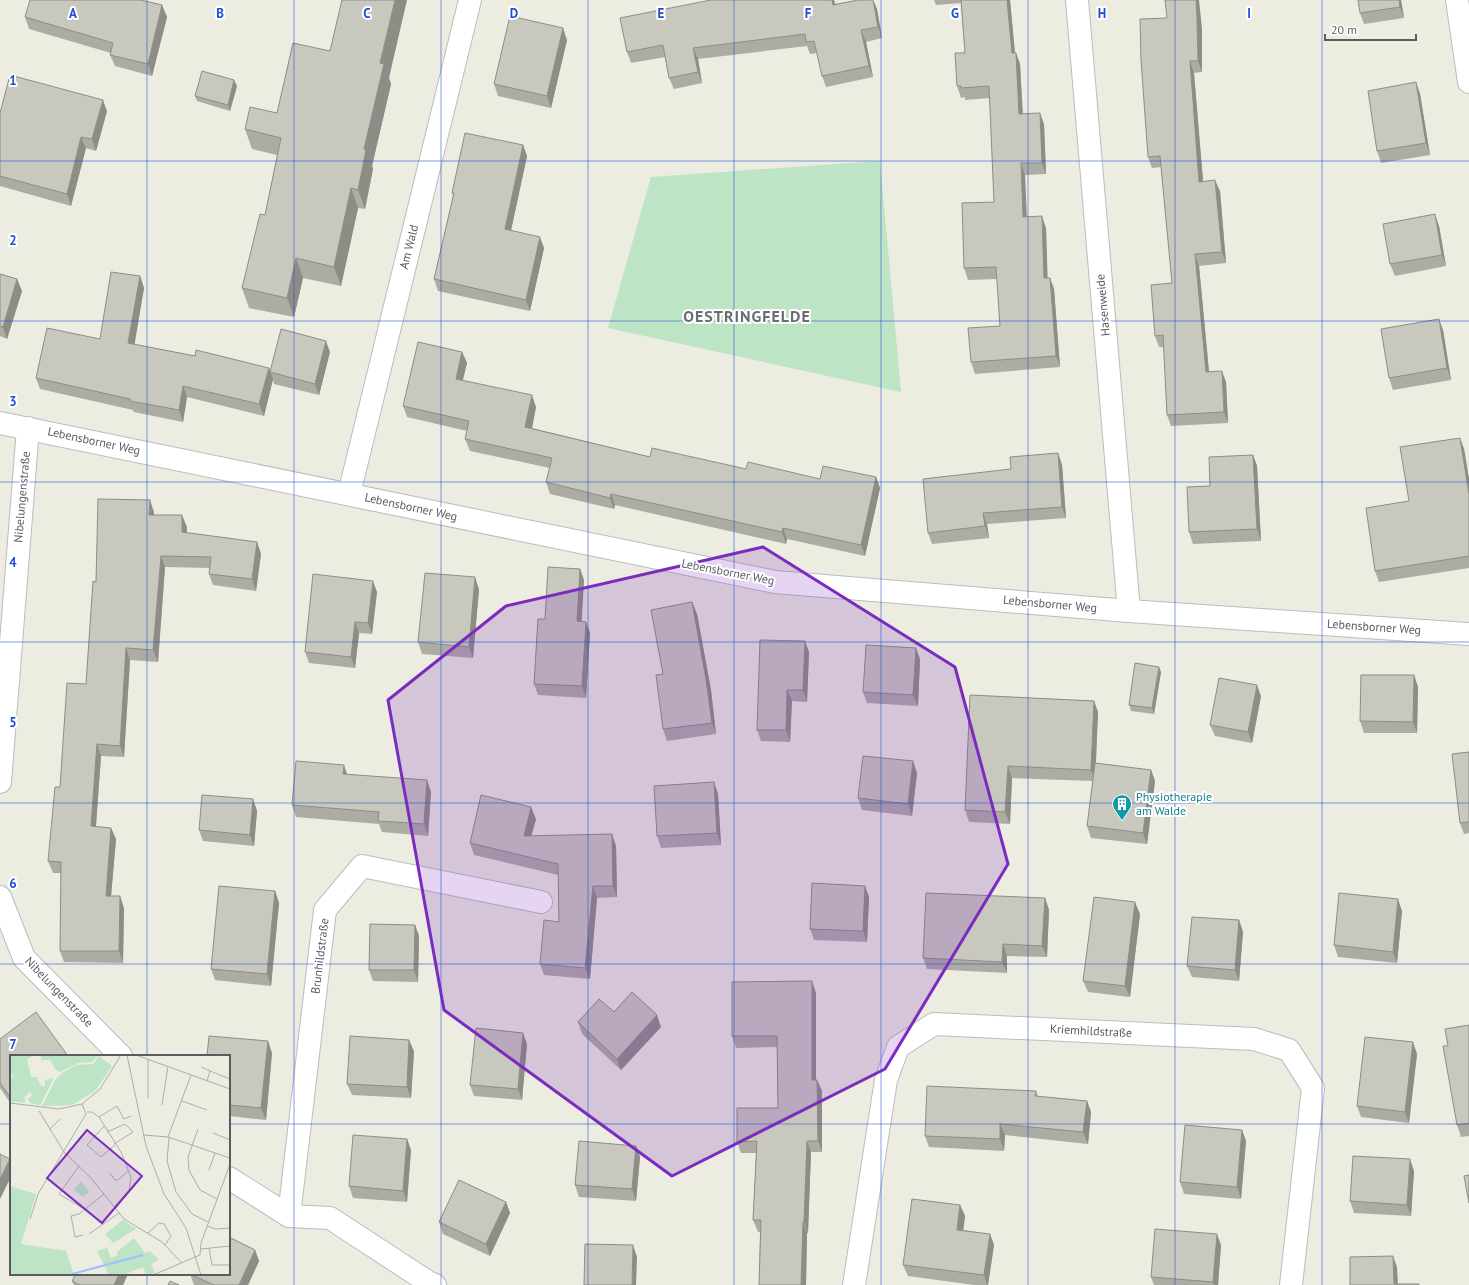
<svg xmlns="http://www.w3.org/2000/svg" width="1469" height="1285" viewBox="0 0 1469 1285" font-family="'PT Sans',sans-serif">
<rect width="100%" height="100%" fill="#ecece0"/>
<path fill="#bce4c5" d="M880 161 901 392 608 328 651 177Z"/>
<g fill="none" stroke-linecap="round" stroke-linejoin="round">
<g stroke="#bbbcc2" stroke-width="24">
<path id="street" d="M1077 0 1129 611
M1457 0 1469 82
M0 423 775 582 1129 611 1469 634
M349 494 470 0
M0 782 28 428
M0 897 24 958 121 1056
M229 1178 289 1216 330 1218 428 1282 435 1285
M289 1216 325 910 362 866 541 902
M854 1285 886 1080 898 1047 934 1024 1254 1039 1289 1050 1313 1088 1291 1285"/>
</g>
<use href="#street" stroke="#fff" stroke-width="22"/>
</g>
<path fill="#adaca4" d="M711 0H834L835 4 858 0H873L877 9 882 38 866 42 873 77 826 87 822 76 817 53 810 54 807 46 698 59 702 83 674 89 669 78 665 57 631 63 627 52Z
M934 0H1013H1010L1015 53H1016L1020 64 1023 113 1044 124 1046 174 1025 175 1027 217 1046 228 1047 278H1050L1054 289 1060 367 975 374 971 362 1000 326 997 279 968 280 964 268 994 202 990 98 965 100V97L961 98 957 86 965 53 961 3 936 5Z
M1401 0 1404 18 1364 24 1360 13Z
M162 5 167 17 152 76 115 66 110 55 111 53 29 29 25 17Z
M1202 29V72L1194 73 1203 181 1220 191 1226 263 1199 266 1209 371 1226 382 1228 423 1171 426 1167 415 1164 347H1159L1155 336 1172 283 1161 167 1152 168 1148 157Z
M567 40 551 108 498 96 494 84Z
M330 51 389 78 391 84 372 166 373 169 365 209 358 208 341 286 303 278 294 317 249 308 242 288 265 215 277 155 252 149 245 129 277 113Z
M1416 82 1420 94 1430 155 1381 163 1377 151Z
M237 86 230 111 197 101 195 96Z
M107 111 96 151 86 148 71 206 0 186V113Z
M523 145 527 156 511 230 544 248 530 311 438 291 434 279 453 196 452 193Z
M1439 226 1446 266 1395 276 1390 264Z
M0 274 17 279 22 291 7 339 0 336Z
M140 276 144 288 134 344 195 356 269 368 270 372 330 352 319 395 274 384 273 379 264 416 187 397 183 422 134 412 133 410 40 389 36 378 100 339Z
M1443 330 1451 380 1393 390 1389 378Z
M462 352 467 363 463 380 536 407 532 428 650 457 820 479 876 477 880 488 865 556 787 539 786 544 615 505 614 509 550 494 546 482 550 468 470 451 465 439 467 431 407 417 403 406Z
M1460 438 1464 449 1469 479V568L1379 582 1375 571 1409 501Z
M1058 453 1062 465 1066 518 987 524 989 538 932 544 928 533 1011 469Z
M1253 455 1257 466 1261 541 1193 544 1189 532 1210 486Z
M154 512V515L187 527 186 533 257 542 261 554 256 591 213 585 209 574V568L165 567 158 662 130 660 124 757 101 756 96 827 111 828 116 839 111 896 124 908 123 963 64 962 60 951 61 873H53L48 861 60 787 86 684 96 582Z
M580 569 584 580 581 622H586L590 633 586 698 538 695 534 684 545 619Z
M479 589 473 658 422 654 418 642Z
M377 592 372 634 359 633 355 668 309 663 305 652Z
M692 602 697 614 711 690 716 734 667 741 663 729V674Z
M809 652 807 702 792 701 790 742 761 741 757 730Z
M920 659 918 706 867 703 863 692Z
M1161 672 1154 714 1131 711 1129 705Z
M1414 675 1418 687 1417 733H1364L1360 721Z
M970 695 1094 701 1098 712 1096 763 1151 770 1155 781 1147 844 1091 838 1087 826 1093 781 1012 778 1010 824 969 822 965 810Z
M1261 696 1252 743 1215 736 1210 725Z
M1469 752V833L1464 834 1460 823Z
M917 773 912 816 862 810 858 798Z
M347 775 427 780 431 792 428 836 382 832 379 824 296 817 292 805Z
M714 782 718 794 721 845 661 848 657 836Z
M253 799 257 811 254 846 203 841 199 830Z
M536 819 531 836 616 846 617 897 597 898 590 979 544 975 540 964 559 922 558 875 474 855 470 843Z
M865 886 869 897 867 942 814 940 810 929Z
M275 891 279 903 271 986 215 980 211 969Z
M1045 898 1049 910 1047 957 1007 956V973L927 969 923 958Z
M1402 911 1397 963 1338 957 1334 945Z
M1140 914 1130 997 1088 992 1083 981Z
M1239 920 1243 932 1239 981 1192 977 1187 966Z
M415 925 419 936 418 982 373 981 369 970Z
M816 993V1080H817L822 1091V1152H811L808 1233H807L806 1285H759L760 1232H758L753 1220 756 1153H741L737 1142 778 1108 777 1047 736 1048 732 1036Z
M614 1012 661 1027 621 1070 582 1034 578 1022Z
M1469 1025V1136L1461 1137 1457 1125 1448 1046Z
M0 1039 11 1056V1104L0 1088Z
M527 1044 522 1100 474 1096 470 1085Z
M414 1051 411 1098 352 1095 347 1084Z
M272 1053 266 1120 229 1116V1056Z
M1417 1054 1409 1123 1361 1117 1357 1106Z
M1036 1091 1038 1096 1087 1101 1091 1112 1088 1144 1005 1135 1004 1151 929 1147 925 1136Z
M1242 1130 1246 1141 1241 1199 1184 1194 1180 1182Z
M407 1139 411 1150 407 1202 353 1198 349 1186Z
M636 1146 640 1157 636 1201 579 1197 575 1185Z
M1414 1171 1411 1216 1354 1213 1350 1201Z
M506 1202 510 1213 490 1256 443 1234 439 1222Z
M960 1205 965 1216 963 1230 990 1234 994 1245 988 1285H974L908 1276 903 1265Z
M1221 1245 1218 1285H1154L1151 1277Z
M255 1250 259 1261 248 1285H194L190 1274Z
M76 1274H128L123 1285H74L72 1281Z"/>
<path fill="#8d8c86" d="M395 0H407L389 78 391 84 372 166 373 169 365 209 358 190 364 149 380 63Z
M832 0H834L838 16 833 5Z
M873 0 877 9 882 38 878 27Z
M1007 0H1010L1016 65 1012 53Z
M1196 0H1199L1202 29V72L1198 61Z
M1399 0H1401L1404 18 1400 7Z
M162 5 167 17 152 76 148 64Z
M563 28 567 40 551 108 547 96Z
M861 30 866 42 873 77 869 66Z
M693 48 698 59 702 83 698 72Z
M1016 53 1020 64 1023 125 1019 114Z
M1190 61 1194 73 1204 193 1199 182Z
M234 80 237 86 230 111 228 105Z
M1416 82 1420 94 1430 155 1426 143Z
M103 100 107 111 96 151 92 139Z
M1040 113 1044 124 1046 174 1042 163Z
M81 137 86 148 71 206 67 194Z
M523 145 527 156 509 240 505 229Z
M1021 163 1025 175 1027 229 1023 217Z
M1215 180 1220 191 1226 263 1222 252Z
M351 188 358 208 341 286 334 267Z
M1435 214 1439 226 1446 266 1442 255Z
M1042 216 1046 228 1048 290 1044 278Z
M540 237 544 248 530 311 526 300Z
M1195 254 1199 266 1210 383 1206 372Z
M296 258 303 278 294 317 287 298Z
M140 276 144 288 133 354 128 343Z
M1050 278 1054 289 1060 367 1056 356Z
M17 279 22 291 7 339 3 327Z
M1439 319 1443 330 1451 380 1447 368Z
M326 341 330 352 319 395 315 384Z
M462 352 467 363 460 390 456 379Z
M269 368 273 379 264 416 259 404Z
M1222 371 1226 382 1228 423 1224 412Z
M183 386 187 397 183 422 179 410Z
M532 395 536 407 530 438 525 427Z
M1460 438 1464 449 1469 479V494Z
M1058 453 1062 465 1066 518 1062 507Z
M1253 455 1257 466 1261 541 1257 529Z
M876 477 880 488 865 556 861 545Z
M611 494 615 505 614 509 610 498Z
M150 500 154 512 153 526 149 515Z
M983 513 987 524 989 538 985 526Z
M182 515 187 527 186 543 182 532Z
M783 528 787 539 786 544 782 532Z
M257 542 261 554 256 591 252 579Z
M161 556 165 567 158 662 153 650Z
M580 569 584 580 581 633 577 621Z
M475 577 479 589 473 658 469 647Z
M373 581 377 592 372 634 368 623Z
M692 602 697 614 711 690 716 734 712 723Z
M355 622 359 633 355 668 351 657Z
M586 622 590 633 586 698 582 686Z
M805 641 809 652 807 702 803 690Z
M126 648 130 660 124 757 120 746Z
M916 648 920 659 918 706 913 695Z
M1159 667 1161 672 1154 714 1152 708Z
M1414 675 1418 687 1417 733 1413 722Z
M1257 685 1261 696 1252 743 1248 732Z
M787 690 792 701 790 742 786 730Z
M1094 701 1098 712 1095 781 1091 770Z
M97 744 101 756 95 838 91 826Z
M913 761 917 773 912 816 908 804Z
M344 765 348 777 343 774Z
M1008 766 1012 778 1010 824 1005 812Z
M1151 770 1155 781 1147 844 1143 833Z
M427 780 431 792 428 836 424 824Z
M714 782 718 794 721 845 717 833Z
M253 799 257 811 254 846 250 835Z
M531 807 536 819 528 848 524 836Z
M111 828 116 839 110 908 106 896Z
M612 834 616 846 617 897 613 886Z
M593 886 597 898 590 979 585 968Z
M865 886 869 897 867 942 863 931Z
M275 891 279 903 271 986 267 974Z
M120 896 124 908 123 963 119 951Z
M1045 898 1049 910 1047 957 1042 946Z
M1398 899 1402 911 1397 963 1393 952Z
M1135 902 1140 914 1130 997 1125 986Z
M1239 920 1243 932 1239 981 1235 970Z
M415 925 419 936 418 982 414 970Z
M1003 944 1007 956V973L1002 962Z
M812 981 816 993V1091L812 1080Z
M657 1015 661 1027 621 1070 617 1059Z
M523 1033 527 1044 522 1100 518 1089Z
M409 1040 414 1051 411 1098 407 1087Z
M268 1041 272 1053 266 1120 261 1108Z
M1413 1042 1417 1054 1409 1123 1405 1112Z
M817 1080 822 1091V1152L818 1141Z
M1087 1101 1091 1112 1088 1144 1083 1132Z
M1000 1124 1005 1135 1004 1151 1000 1139Z
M1242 1130 1246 1141 1241 1199 1237 1187Z
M407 1139 411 1150 407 1202 403 1191Z
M807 1141 811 1152 808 1233 804 1222Z
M636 1146 640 1157 636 1201 632 1189Z
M10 1159 11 1162V1177L0 1199V1179Z
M1410 1159 1414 1171 1411 1216 1407 1205Z
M506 1202 510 1213 490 1256 486 1244Z
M960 1205 965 1216 962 1241 957 1230Z
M803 1222 807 1233 806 1285H801Z
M990 1234 994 1245 988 1285H987L984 1275Z
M1217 1234 1221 1245 1218 1285H1214L1213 1282Z
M633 1245 637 1257 636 1285H632Z
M255 1250 259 1261 248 1285H239Z
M1393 1256 1397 1267 1398 1285H1394Z
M119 1274H128L123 1285H114Z"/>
<path fill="#c9c8bf" stroke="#8d8c86" d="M30 0H141L162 5 148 64 110 55 113 43 25 17Z
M342 0H395L380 63 384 64 364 149 366 150 358 190 351 188 334 267 296 258 287 298 242 288 260 214 265 215 281 138 245 129 250 107 277 113 293 43 330 51Z
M711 0H832L833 5 858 0H873L878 27 861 30 869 66 822 76 814 41 806 42 805 34 693 48 698 72 669 78 663 45 627 52 620 18Z
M961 0H1007L1012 53H1016L1019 114 1040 113 1042 163H1021L1023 217 1042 216 1044 278H1050L1056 356 971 362 968 328 1000 326 996 267 964 268 962 203 994 202 989 86 961 88V86H957L955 53H965Z
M1165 0H1196L1197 18 1198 61H1190L1199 182 1215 180 1222 252 1195 254 1206 372 1222 371 1224 412 1167 415 1163 335 1155 336 1151 285 1172 283 1160 156 1148 157 1141 60 1140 19 1167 18Z
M1358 0H1399L1400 7 1360 13Z
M510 16 563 28 547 96 494 84Z
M202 71 234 80 228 105 195 96Z
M10 75 103 100 92 139 81 137 67 194 0 176V113Z
M1416 82 1426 143 1377 151 1368 91Z
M465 133 523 145 505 229 540 237 526 300 434 279 454 193H452Z
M1435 214 1442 255 1390 264 1383 224Z
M111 272 140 276 128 343 195 356 196 350 269 368 259 404 183 386 179 410 130 401V399L36 378 47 328 100 339Z
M0 274 17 279 3 327 0 326Z
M1439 319 1447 368 1389 378 1381 329Z
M281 329 326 341 315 384 270 372Z
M418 342 462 352 456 379 532 395 525 427 650 457 652 448 746 469 748 462 820 479 823 466 876 477 861 545 783 528 782 532 611 494 610 498 546 482 552 458 465 439 469 421 403 406Z
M1460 438 1469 494V556L1375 571 1366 508 1409 501 1400 447Z
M1058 453 1062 507 983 513 985 526 928 533 923 479 1011 469 1010 457Z
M1253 455 1257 529 1189 532 1187 487 1210 486 1209 457Z
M98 499 150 500 149 515H182V532L257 542 252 579 209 574 211 557 161 556 153 650 126 648 120 746 97 744 91 826 111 828 106 896H120L119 951H60L61 862 48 861 55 787H60L67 683 86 684 93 581 96 582Z
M548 567 580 569 577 621 586 622 582 686 534 684 538 619H545Z
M425 573 475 577 469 647 418 642Z
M313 574 373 581 368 623 355 622 351 657 305 652Z
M692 602 706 679 712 723 663 729 656 675 663 674 651 610Z
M760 640 805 641 803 690H787L786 730H757Z
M866 645 916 648 913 695 863 692Z
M1135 663 1159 667 1152 708 1129 705Z
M1361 675H1414L1413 722 1360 721Z
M1219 678 1257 685 1248 732 1210 725Z
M970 695 1094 701 1091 770 1008 766 1005 812 965 810Z
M1469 752V822L1460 823 1452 754Z
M863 756 913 761 908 804 858 798Z
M296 761 344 765 343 774 427 780 424 824 378 821 379 812 292 805Z
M1095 763 1151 770 1143 833 1087 826Z
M714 782 717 833 657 836 654 786Z
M202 795 253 799 250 835 199 830Z
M481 795 531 807 524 836 612 834 613 886H593L585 968 540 964 544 920 559 922 558 864 470 843Z
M812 883 865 886 863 931 810 929Z
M219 886 275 891 267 974 211 969Z
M926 893 1045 898 1042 946 1003 944 1002 962 923 958Z
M1339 893 1398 899 1393 952 1334 945Z
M1094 897 1135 902 1125 986 1083 981Z
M1192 917 1239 920 1235 970 1187 966Z
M370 924 415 925 414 970H369Z
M812 981V1080H817L818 1141H807L804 1222H803L801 1285H759L761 1220H753L757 1141 737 1142V1108H778L777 1036H732V982Z
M632 992 657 1015 617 1059 578 1022 599 999 614 1012Z
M36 1012 68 1056H11V1098L0 1083V1039Z
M1469 1025V1123L1457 1125 1443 1046H1448L1445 1029Z
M476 1028 523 1033 518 1089 470 1085Z
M209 1036 268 1041 261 1108 229 1105V1056H207Z
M350 1036 409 1040 407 1087 347 1084Z
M1365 1037 1413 1042 1405 1112 1357 1106Z
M927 1086 1036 1091 1035 1096 1087 1101 1083 1132 1000 1124V1139L925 1136Z
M1185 1125 1242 1130 1237 1187 1180 1182Z
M353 1135 407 1139 403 1191 349 1186Z
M579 1141 636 1146 632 1189 575 1185Z
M0 1154 10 1159 0 1179Z
M1353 1156 1410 1159 1407 1205 1350 1201Z
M1469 1175V1203L1464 1176Z
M459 1180 506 1202 486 1244 439 1222Z
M912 1199 960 1205 957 1230 990 1234 984 1275 903 1265Z
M1155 1229 1217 1234 1213 1282 1151 1277Z
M229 1237 255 1250 239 1285H214L190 1274H229Z
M585 1244 633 1245 632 1285H584Z
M1393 1256 1394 1284H1419V1285H1350V1257Z
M76 1274H119L114 1285H80L72 1281Z
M170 1281 179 1285H168Z"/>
<path fill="#7b2cbf" fill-opacity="0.2" stroke="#7b2cbf" stroke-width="3" stroke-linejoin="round" d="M763 547 955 667 1008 864 885 1069 672 1176 444 1010 388 700 506 606Z"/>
<path fill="none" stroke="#1d4ed8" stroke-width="1" stroke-opacity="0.55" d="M147 0V1056M294 0V1285M441 0V1285M588 0V1285M734 0V1285M881 0V1285M1028 0V1285M1175 0V1285M1322 0V1285M0 161H1469M0 321H1469M0 482H1469M0 642H1469M0 803H1469M0 964H1469M0 1124H11M229 1124H1469M147 1274V1285"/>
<defs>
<g id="building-pin" transform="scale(1)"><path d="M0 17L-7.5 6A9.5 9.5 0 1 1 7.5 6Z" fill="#0f9aa8" stroke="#fff"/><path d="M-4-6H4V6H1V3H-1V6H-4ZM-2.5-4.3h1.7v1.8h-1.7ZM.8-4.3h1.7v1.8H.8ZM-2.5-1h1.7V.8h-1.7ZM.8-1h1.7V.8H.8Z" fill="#fff"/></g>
</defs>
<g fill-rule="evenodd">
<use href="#building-pin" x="1122" y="804"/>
</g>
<g text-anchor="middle" stroke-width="4" stroke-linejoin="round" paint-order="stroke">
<g font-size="12" fill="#595b61" stroke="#fff">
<text transform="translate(409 247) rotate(-76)" y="4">Am Wald</text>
<text transform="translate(1103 305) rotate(-95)" y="4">Hasenweide</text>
<text transform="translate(94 441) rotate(12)" y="4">Lebensborner Weg</text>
<text transform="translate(22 497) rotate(-85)" y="4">Nibelungenstraße</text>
<text transform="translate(411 507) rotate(12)" y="4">Lebensborner Weg</text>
<text transform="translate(728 572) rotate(11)" y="4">Lebensborner Weg</text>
<text transform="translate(1050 604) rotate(5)" y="4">Lebensborner Weg</text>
<text transform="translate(1374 627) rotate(4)" y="4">Lebensborner Weg</text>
<text transform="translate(320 956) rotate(-83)" y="4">Brunhildstraße</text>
<text transform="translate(59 992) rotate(46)" y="4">Nibelungenstraße</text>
<text transform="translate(1091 1031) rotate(3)" y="4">Kriemhildstraße</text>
</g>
<g font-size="12" fill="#0d838f" stroke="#fff" text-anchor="start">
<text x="1136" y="801">Physiotherapie<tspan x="1136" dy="14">am Walde</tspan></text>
</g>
<g font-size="16" font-weight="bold" letter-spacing="1" fill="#6a6d73" stroke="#fff">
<text x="747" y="322">OESTRINGFELDE</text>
</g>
</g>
<g transform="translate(10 1055)">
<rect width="220" height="220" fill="#ecece0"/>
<path d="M0 0H25L17 4 21 22H26L31 31H35V25L44 23 30 50 20 48 18 44 22 40 20 37 15 41V48L0 46V23L4 22 0 16ZM30 0H88L82 7 68 8 50 17 45 14 40 5H32ZM89 1 102 11 85 36 62 50 32 51 46 24 52 18 66 10 83 9ZM71 126 79 137 73 142 64 135ZM0 131 26 139 11 189 56 196 64 220H0ZM113 165 126 174 103 188 95 179ZM124 183 135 198 140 196 149 205 141 209 145 218 136 220 133 212 113 220H99L87 196 97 193 101 203 108 200 107 197Z" fill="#bce4c5"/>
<path fill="none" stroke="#9dc0ff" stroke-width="2" d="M62 219 133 200"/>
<path fill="none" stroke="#adaea9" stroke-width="1" d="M117 0 136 91 154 139 176 173 191 220M126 0 220 34M191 12 200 16 197 26M200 16 220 24M138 43V4M172 46 197 55M0 48 49 54 72 49 90 34 111 0M152 50 158 11M29 56 54 97 81 123 114 164 152 187 172 208M77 57H82L89 62 111 97 121 122 119 136 104 152M89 62 107 51 114 64 121 61M94 71 77 90 91 102 105 90M40 74 50 64M188 74 178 102 179 115 190 135 207 144M97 77 115 69 123 77 104 89M203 78 220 85M134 80 158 82 220 103M158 82 181 20M159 83 157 106 166 137 182 159 198 167M69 111 49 139 74 154M199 115 205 98M100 118 105 125H108L119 115M20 164 28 139 76 59 72 49M197 171 206 174 220 173M138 178 149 168 154 169 161 181 155 190M79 179 109 158M73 180 65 182 61 161 69 159 94 139M199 193 202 210H220M191 194 220 191M143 220 190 200 191 188 220 109"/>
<path fill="#7b2cbf" fill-opacity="0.15" stroke="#7b2cbf" stroke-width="2" d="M77 75 132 121 92 168 37 123Z"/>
<rect width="220" height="220" fill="none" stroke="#595b61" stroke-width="2"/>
</g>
<g font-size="13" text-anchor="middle" font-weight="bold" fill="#1d4ed8" stroke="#fff" stroke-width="4" stroke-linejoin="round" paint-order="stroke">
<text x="73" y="18">A</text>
<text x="220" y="18">B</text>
<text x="367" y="18">C</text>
<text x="514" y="18">D</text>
<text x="661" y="18">E</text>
<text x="808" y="18">F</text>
<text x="955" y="18">G</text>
<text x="1102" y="18">H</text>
<text x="1249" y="18">I</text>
<text x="13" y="85">1</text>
<text x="13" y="245">2</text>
<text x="13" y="406">3</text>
<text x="13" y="567">4</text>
<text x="13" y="727">5</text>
<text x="13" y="888">6</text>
<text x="13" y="1049">7</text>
</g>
<path d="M1325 34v6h91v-6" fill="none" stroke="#595b61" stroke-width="2"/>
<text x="1331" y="34" font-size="12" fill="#595b61" stroke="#ffffff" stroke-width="3" paint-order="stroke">20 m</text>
</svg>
